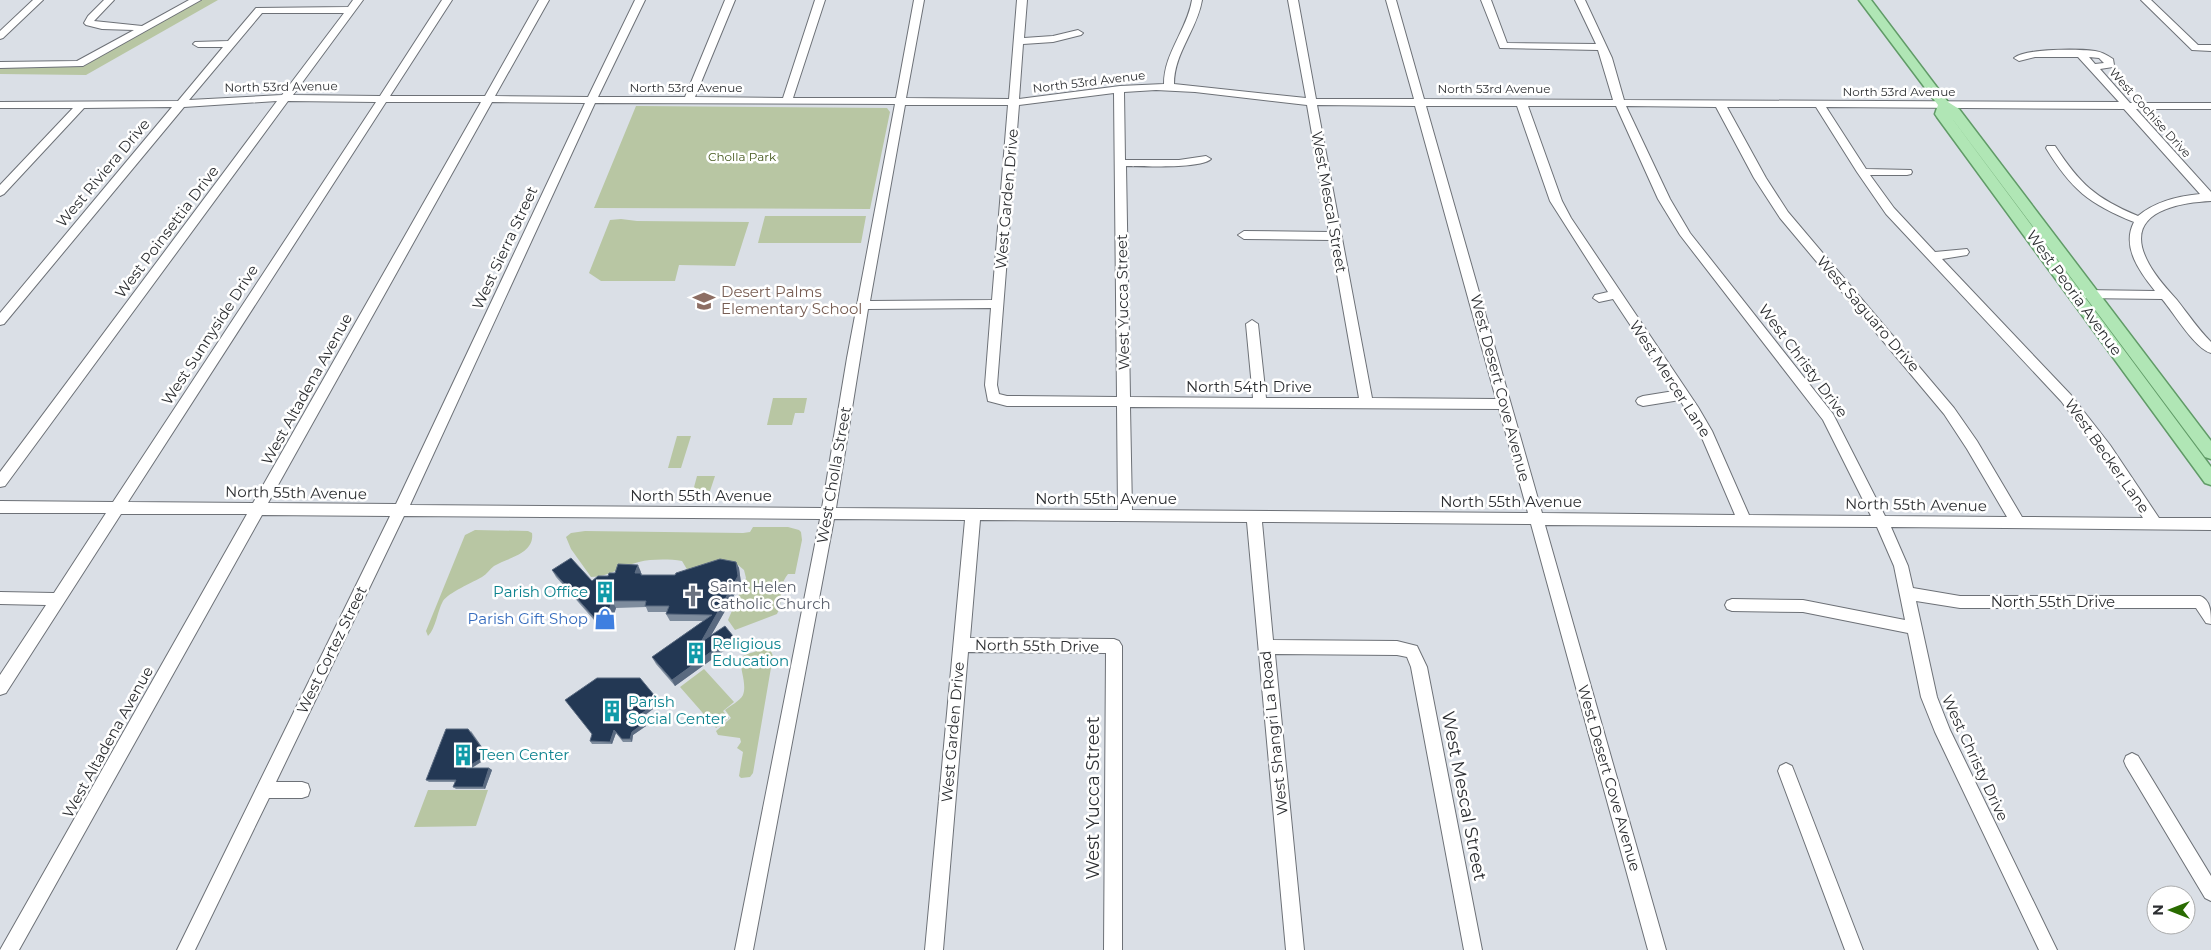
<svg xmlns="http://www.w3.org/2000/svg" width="2211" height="950" viewBox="0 0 2211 950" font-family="Montserrat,sans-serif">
<rect width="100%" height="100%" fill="#dadfe6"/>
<path fill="#b8c6a3" d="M196 0H218L86 75 0 74V65H71Z
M636 106 887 108 890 112 870 209 594 208Z
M765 216H866L861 243H758Z
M621 219 637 221 749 222 735 266 679 265 675 281H601L589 273 610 220Z
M773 398H807L804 413H795L792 425H767Z
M677 436H691L681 468H668Z
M697 476H715L710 491H693Z
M753 527H788L799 530 801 532 802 540 795 574H788C776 589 785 599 777 614L735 630 728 620 746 578 744 570 738 565 688 571 682 561C669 559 651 559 639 562 622 566 609 577 591 577L571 549 566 537 571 533 585 531 743 533 750 532Z
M475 530 528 531 532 533C535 554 507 558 494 566 490 569 487 574 482 577 473 582 448 593 443 601 437 612 436 628 428 636L426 631 465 535Z
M765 648 770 649 773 656 753 773 750 777 741 778 739 776 743 752 737 748 741 742 740 738 718 735 716 731 731 718 725 710C730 706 740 701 743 695 748 682 736 662 743 656 744 655 760 650 765 648Z
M704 669 734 702 723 711 729 718 716 728 680 687Z
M428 790H488L476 826 414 827Z"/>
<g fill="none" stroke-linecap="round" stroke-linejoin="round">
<g stroke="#6d7177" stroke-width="2">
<path id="minor" d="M33 0H43L3 38 0 39V31Z
M104 0H114L94 21 142 26 189 0H201L83 66 0 68V62L77 61 134 30 102 29 86 25 84 23 88 16Z
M353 0H363L293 95 380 96 442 0H452L390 96H485L539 0H549L495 96 588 97 635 0H645L598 97H685L725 0H735L695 97 783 98 815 0H825L793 98H896L914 0H924L906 98 1009 99 1017 0H1027L1024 38 1053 36 1078 30 1083 33 1081 35 1053 42 1023 44 1019 99 1120 86 1164 84C1164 53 1187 30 1192 0H1202C1197 30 1174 53 1174 84L1306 98 1288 0H1298L1316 99H1414L1386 0H1396L1424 99 1613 100 1598 50 1500 48 1481 0H1491L1507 43 1596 44 1575 0H1585L1612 58 1624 100 2119 102 2078 57H2035L2019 61 2014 58C2026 48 2079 49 2095 51 2102 52 2107 55 2113 59L2114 65 2113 67 2100 69 2130 103H2211V109H2136L2211 192V201C2173 203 2121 214 2149 264 2156 277 2167 289 2177 300 2188 314 2198 329 2211 342V353C2195 349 2174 313 2162 299L2082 298 2076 294 2082 290 2155 291C2140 272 2121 247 2134 222 2089 204 2071 189 2046 148L2047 146H2055C2080 184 2095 198 2138 216 2156 201 2178 196 2200 194L2124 109 1826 107 1866 169 1911 170 1912 172 1911 174 1907 175H1870L1894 208 1935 252 1967 249 1969 252 1967 255 1942 259 2071 395 2110 445 2159 518H2211V530L1891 527 1908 566 1913 588 1960 596H2200C2211 600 2211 613 2211 624L2206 623 2196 608H1960L1916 601 1937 697 1950 730 2057 950H2039L1935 732 1921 697 1908 633 1803 612 1732 611 1727 609 1725 605 1727 601 1732 599 1803 600 1905 620 1894 566 1877 527 1545 525 1666 950H1648L1531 524 1262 522 1273 640 1397 641 1417 646 1427 667 1482 950H1464L1411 667 1407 657 1397 655 1275 654 1304 950H1286L1247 522 980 520 970 638 1114 639 1119 641 1122 646V950H1104L1106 653 968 652 943 950H925L965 520 834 519 753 950H735L820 519 404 516 276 782H302L308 784 310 790 308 796 302 798H269L195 950H177L390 516 262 515 19 950H0L247 514H121L6 693 0 695V675L46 605 0 604V592L54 593 106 513H0V501L113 502 376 102 288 101 5 486 0 487V472L277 101 184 107 4 324 0 325V313L172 107 84 108 4 194 0 196V185L73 108H0V102L178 101 223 47H198L193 44 195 42 228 41 256 8 348 7ZM262 13H344L282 95 189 100ZM2089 57 2099 58 2104 63 2095 64ZM1156 90 1195 92 1307 105 1329 232 1244 231 1238 235 1244 239 1331 240 1359 398H1266L1258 324 1252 320 1246 324 1253 398 1130 397 1126 166C1142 166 1201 169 1211 159L1206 156 1179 160H1125L1124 92ZM1114 93 1117 397 1007 396 999 394 997 385 1019 105ZM386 102H481L253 503 128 502ZM492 102 585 103 396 504 268 503ZM595 103 895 104 847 358 822 508 410 505ZM905 105H1008L992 300 870 301ZM1317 105 1415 106 1496 399 1372 398ZM1426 106H1517L1550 201 1608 292 1595 295 1593 298 1599 302 1613 299 1674 391 1643 396 1638 398 1636 401 1638 404 1643 406 1680 400 1699 431 1735 515 1542 513ZM1528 106H1616L1658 199 1680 235 1823 420 1871 516 1749 515 1712 431 1698 407 1571 218 1562 201ZM1626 106 1716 107 1754 178 1780 218 1944 414 1967 449 2007 517 1885 516 1833 414 1690 233 1670 199ZM1727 107H1816L1857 172 1886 214 2061 401 2100 453 2143 518 2022 517 1977 441 1954 408 1788 212 1766 178ZM991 308 985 385 988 401 1007 406H1117L1118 510 836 508 868 309ZM1130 407 1499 409 1528 513 1132 510Z
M2141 0H2151L2198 45H2211V51L2192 50Z
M2132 753 2138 756 2211 876V901L2205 898 2126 766 2124 761 2126 756Z
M1786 763 1792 766 1794 771 1863 950H1845L1778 771 1780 766Z"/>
</g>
<g stroke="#609b67" stroke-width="3">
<path id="major" d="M1859 0H1871L1948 102 1959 109 2211 441V459L2205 457 1948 113 2211 467V485L2205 483 1937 117 1935 114 1938 105Z"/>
</g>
<use href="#minor" fill="#fff" fill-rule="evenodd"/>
<use href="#major" fill="#b0e6b5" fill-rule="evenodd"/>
</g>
<path fill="#7e8c9d" d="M736 562 739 568 741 583 711 635 733 636 736 642 675 686 656 664 652 657 703 621H670L666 614 667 612H648L646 607 616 608 611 623 602 629 556 577 552 570 592 581 608 576 641 572V573L642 575H675Z
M661 703 640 718 646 726 633 735 632 742H623L616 733 612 744H592L590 741Z
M471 731 489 757 472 768H489L492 770 485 789H456L453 787 455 782H429L426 780Z"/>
<path fill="#5a6a80" d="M736 562 739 568 741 583 704 648 701 642Z
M638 565 641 572 639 580 635 573Z
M612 601 616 608 611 623 602 629 598 622Z
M733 636 736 642 675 686 672 680Z
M659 701 661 703 640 719 638 716Z
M644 723 646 726 633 735 632 742 630 739 632 732Z
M468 729 489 757 468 770 466 768Z
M614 730 616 733 612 744 610 742Z
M489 768 492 770 485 789 483 787Z"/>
<path fill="#233854" stroke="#5a6a80" d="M571 558 592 581 598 576H608L609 573H615L618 564 638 565 635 573H641V575H675L676 573 720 559 736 562 738 576 701 642 725 626 733 636 672 680 652 657 712 615 666 614 669 606H645L646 601H612L607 616 598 622 552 570Z
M597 678H640L659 701 638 716 644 723 632 732 630 739H622L614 730 610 742 590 741 592 734 565 700Z
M446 729H468L487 755 466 768H489L483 787H453L456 780H426Z"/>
<defs>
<g id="school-bare" transform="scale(1.725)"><path d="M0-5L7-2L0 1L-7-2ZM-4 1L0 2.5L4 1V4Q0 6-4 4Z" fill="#8d6e63" stroke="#fff" stroke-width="2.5" paint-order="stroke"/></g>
<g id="building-bare" transform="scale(1.725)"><path d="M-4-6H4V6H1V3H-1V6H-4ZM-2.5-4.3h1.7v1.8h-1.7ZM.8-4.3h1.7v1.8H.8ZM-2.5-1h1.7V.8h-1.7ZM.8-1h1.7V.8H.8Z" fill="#0f9aa8" stroke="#fff" stroke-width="2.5" paint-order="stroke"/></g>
<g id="church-bare" transform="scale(1.725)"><path d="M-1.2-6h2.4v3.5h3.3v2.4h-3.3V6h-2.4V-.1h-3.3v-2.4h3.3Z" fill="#6b7280" stroke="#fff" stroke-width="2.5" paint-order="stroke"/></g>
<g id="shop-bare" transform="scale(1.725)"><path d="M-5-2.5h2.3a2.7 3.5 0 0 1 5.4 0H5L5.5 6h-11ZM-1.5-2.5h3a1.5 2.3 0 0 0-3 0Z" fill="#3f7fe0" stroke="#fff" stroke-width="2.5" paint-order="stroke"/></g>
</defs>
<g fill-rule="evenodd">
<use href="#school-bare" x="704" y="301"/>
<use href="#building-bare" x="605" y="592"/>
<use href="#church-bare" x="693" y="596"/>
<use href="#shop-bare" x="605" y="619"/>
<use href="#building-bare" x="696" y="653"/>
<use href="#building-bare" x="612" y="711"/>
<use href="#building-bare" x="463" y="755"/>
</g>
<g text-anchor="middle" stroke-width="5" stroke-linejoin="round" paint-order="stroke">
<g font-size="12" fill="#2d2f32" stroke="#fff">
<text transform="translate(1089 82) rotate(-7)" y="4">North 53rd Avenue</text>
<text transform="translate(281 87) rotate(-1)" y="4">North 53rd Avenue</text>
<text x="686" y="92">North 53rd Avenue</text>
<text x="1494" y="93">North 53rd Avenue</text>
<text x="1899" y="96">North 53rd Avenue</text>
<text transform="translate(2150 113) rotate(48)" y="4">West Cochise Drive</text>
</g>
<g font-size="12" fill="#44581d" stroke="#fff">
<text x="742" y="161">Cholla Park</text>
</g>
<g font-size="15" fill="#2d2f32" stroke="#fff">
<text transform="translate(103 173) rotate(-50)" y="5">West Riviera Drive</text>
<text transform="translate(1007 199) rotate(-85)" y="5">West Garden Drive</text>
<text transform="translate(1329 202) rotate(80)" y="5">West Mescal Street</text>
<text transform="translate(167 232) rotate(-53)" y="5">West Poinsettia Drive</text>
<text transform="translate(505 248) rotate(-65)" y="5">West Sierra Street</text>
<text transform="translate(2074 293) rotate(54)" y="5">West Peoria Avenue</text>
<text transform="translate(1123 302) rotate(-91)" y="5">West Yucca Street</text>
<text transform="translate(1868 314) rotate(49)" y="5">West Saguaro Drive</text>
<text transform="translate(210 335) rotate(-57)" y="5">West Sunnyside Drive</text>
<text transform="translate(1803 361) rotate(53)" y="5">West Christy Drive</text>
<text transform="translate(1670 379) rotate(57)" y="5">West Mercer Lane</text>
<text x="1249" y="392">North 54th Drive</text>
<text transform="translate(1500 388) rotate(75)" y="5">West Desert Cove Avenue</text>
<text transform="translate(307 389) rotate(-61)" y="5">West Altadena Avenue</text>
<text transform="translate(2107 456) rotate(55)" y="5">West Becker Lane</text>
<text transform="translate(834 475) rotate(-80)" y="5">West Cholla Street</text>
<text transform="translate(296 493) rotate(1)" y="5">North 55th Avenue</text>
<text x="701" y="501">North 55th Avenue</text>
<text x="1106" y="504">North 55th Avenue</text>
<text x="1511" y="507">North 55th Avenue</text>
<text transform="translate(1916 505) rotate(1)" y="5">North 55th Avenue</text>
<text x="2053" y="607">North 55th Drive</text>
<text transform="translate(1037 646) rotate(1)" y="5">North 55th Drive</text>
<text transform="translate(332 650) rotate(-64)" y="5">West Cortez Street</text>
<text transform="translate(953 732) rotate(-85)" y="5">West Garden Drive</text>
<text transform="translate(1274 733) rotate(-96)" y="5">West Shangri La Road</text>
<text transform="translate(108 742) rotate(-61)" y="5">West Altadena Avenue</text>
<text transform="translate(1975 758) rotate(65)" y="5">West Christy Drive</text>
<text transform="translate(1609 778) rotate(74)" y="5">West Desert Cove Avenue</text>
</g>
<g font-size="15" fill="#785e54" stroke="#fff" text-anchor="start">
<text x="721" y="297">Desert Palms<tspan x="721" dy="17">Elementary School</tspan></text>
</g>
<g font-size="15" fill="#5b616d" stroke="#fff" text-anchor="start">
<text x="710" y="592">Saint Helen<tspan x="710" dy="17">Catholic Church</tspan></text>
</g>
<g font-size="15" fill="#0d838f" stroke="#fff" text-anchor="start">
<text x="588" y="597" text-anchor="end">Parish Office</text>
<text x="712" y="649">Religious<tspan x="712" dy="17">Education</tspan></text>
<text x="628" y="707">Parish<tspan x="628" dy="17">Social Center</tspan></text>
<text x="479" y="760">Teen Center</text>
</g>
<g font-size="15" fill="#366cbe" stroke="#fff" text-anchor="end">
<text x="588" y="624">Parish Gift Shop</text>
</g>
<g font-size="18" fill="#2d2f32" stroke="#fff">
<text transform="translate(1464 796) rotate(79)" y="6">West Mescal Street</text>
<text transform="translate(1093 798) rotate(-90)" y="6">West Yucca Street</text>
</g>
</g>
<g transform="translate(2171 910) rotate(270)"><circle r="24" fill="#ffffff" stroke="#abacad"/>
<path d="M0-4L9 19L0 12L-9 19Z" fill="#296b00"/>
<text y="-8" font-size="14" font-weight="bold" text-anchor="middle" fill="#2d2f32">N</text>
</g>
</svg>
